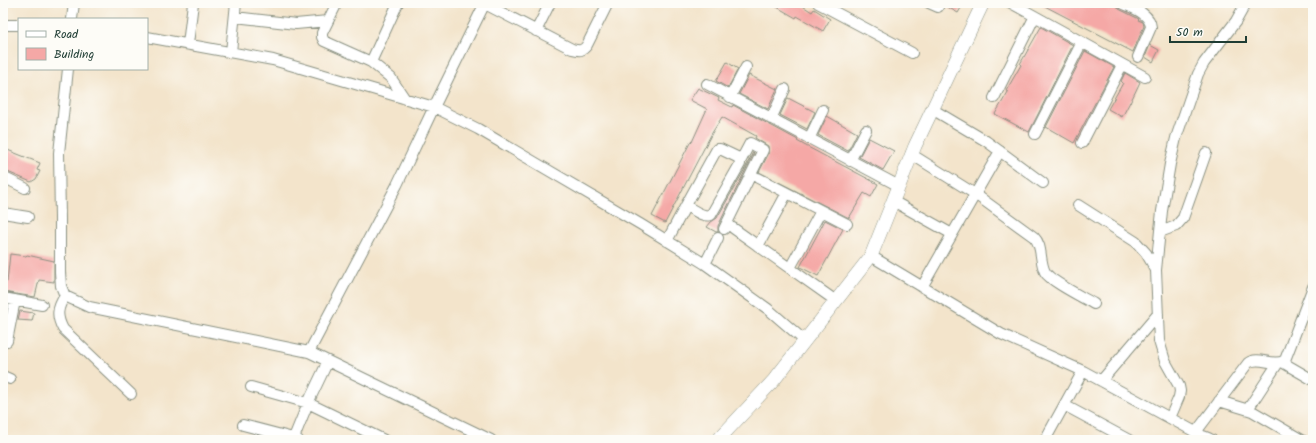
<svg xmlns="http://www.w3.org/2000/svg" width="1316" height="443" viewBox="0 0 1316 443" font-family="Kalam,sans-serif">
<rect width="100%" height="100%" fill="#fdfcf7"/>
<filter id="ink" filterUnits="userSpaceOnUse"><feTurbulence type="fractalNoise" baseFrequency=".025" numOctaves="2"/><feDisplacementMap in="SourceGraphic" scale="8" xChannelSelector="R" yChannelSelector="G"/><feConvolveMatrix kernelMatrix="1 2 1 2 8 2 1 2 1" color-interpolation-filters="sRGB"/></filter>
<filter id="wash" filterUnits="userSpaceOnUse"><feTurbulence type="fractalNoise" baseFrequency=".012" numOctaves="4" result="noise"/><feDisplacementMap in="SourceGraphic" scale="16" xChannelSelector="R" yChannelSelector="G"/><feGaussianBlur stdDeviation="0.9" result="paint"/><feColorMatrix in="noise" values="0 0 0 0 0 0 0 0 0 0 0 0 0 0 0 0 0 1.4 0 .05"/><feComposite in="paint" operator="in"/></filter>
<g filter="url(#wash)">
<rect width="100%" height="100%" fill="#f3e4cb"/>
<g id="blocks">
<path fill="#f5a8a6" d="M770 3H798L812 12 814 9 830 19 823 31 797 16 796 18Z
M943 3H964L958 13 944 5Z
M1039 3H1116L1119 9 1139 19 1138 20 1143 22 1144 26 1133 52Z
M1041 27 1073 45 1029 132 995 114 1008 92 1006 91 1021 65 1020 64Z
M1150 45 1159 50 1153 62 1145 57Z
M1085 51 1114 67 1074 143 1046 127Z
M727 62 738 69 728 88 716 81Z
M1125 73 1140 82 1130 103V102L1122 117 1108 109 1123 83 1121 81Z
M749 75 777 89 768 109 739 94Z
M698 88 719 98 718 100 732 107 733 105 798 140 797 141 804 145 878 184 871 197 864 193 849 218 759 172 769 153 768 146 755 138 756 136 722 117 712 133 665 223 652 216 691 141 692 142 707 109 690 100Z
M788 98 815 112 807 129 780 115Z
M827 116 857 133 848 151 818 135Z
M869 138 894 151 883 170 859 157Z
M5 149 40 163 37 170 40 171 36 179 31 182 3 170V153Z
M753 152 754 153 718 226V232H716L707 227 711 222 717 218 746 167Z
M825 220 843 229 818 276 800 267Z
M10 254 26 256 27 255 54 261V282L39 280 35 297 3 292V281L7 282Z
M20 311 34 313 32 321 18 320Z"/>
</g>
</g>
<g filter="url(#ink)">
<use href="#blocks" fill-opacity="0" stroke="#899080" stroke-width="1"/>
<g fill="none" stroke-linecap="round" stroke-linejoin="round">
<g stroke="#899080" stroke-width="12">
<path id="minor" d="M337 3 322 33V37L324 41 371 62 391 78 405 99
M485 3 434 107 397 185 309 352 491 440
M818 3 912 53
M929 3 938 7
M1011 3 1145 77
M1122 3C1132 8 1150 13 1151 27L1138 57
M485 4 572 49C580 51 583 51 587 45L608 3
M235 17 296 24 328 21
M72 19 74 3
M3 25H19
M536 31 550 3
M147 37 273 60 434 107 478 129 640 224 705 264 768 309 805 341
M188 44 193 3
M231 52 236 3
M371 62 398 3
M68 69 59 153 60 219V272L61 286 65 296 89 307 309 352
M707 84 899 186
M730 97 746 67
M994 98 1035 16
M932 109 986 141 1043 183
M771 119 785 89
M1035 134 1082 42
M809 139 823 110
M1082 143 1122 65
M911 154 975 194 1034 237C1043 246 1039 260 1045 272 1050 281 1084 298 1094 304
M850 161 866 130
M3 177 25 188
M758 178 847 224
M893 201 952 234
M1078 205 1136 242 1146 253 1156 270
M3 213 28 217
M733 228 836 301
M724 229 763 150 750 143 741 160
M1160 232 1176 226 1183 218 1206 153
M667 241C683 210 700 180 717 149H720L739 158 740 164 711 215C703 218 693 209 686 206
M758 246 787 193
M871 256 1001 334 1083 371 1201 435
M705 264 718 238
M790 268 821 211
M922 287 1000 151
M65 296C57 308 56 316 63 329L131 394
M3 298 42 305
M7 341 15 300
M1282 362 1313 380
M3 376 10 379
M1101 381 1158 314
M251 387 308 403 384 440
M1219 401 1252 411 1302 440
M1064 405 1129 440
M1248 409 1278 363
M1170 418 1179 397 1180 391 1179 386 1165 361 1159 341 1156 270 1162 211 1170 164 1176 138 1198 74 1204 63 1236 21 1246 3
M243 425 293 438 298 440
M1196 432 1248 363C1259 355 1274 368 1285 360L1313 287
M293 440 308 403 328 361
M1045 440 1083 371
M1194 440C1200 433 1205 436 1212 440"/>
</g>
<g stroke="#899080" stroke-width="14">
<path id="tertiary" d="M718 440 774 380 871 256 915 146 983 3"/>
</g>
<use href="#minor" stroke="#fff" stroke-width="10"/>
<use href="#tertiary" stroke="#fff" stroke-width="13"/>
</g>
</g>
<rect width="1316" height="443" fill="none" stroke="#fdfcf7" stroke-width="16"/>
<rect x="18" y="18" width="130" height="52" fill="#fdfcf7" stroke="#a4b0a9"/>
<rect x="26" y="31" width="20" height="6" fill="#ffffff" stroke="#a4b0a9"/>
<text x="54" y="38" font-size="12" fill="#1f3d34">Road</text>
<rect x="26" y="48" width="20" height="12" fill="#f5a8a6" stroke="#a4b0a9"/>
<text x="54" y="58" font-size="12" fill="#1f3d34">Building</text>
<path d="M1170 36v6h76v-6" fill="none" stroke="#1f3d34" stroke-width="2"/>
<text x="1176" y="36" font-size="12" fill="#1f3d34" stroke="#fdfcf7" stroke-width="3" paint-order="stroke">50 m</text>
</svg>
